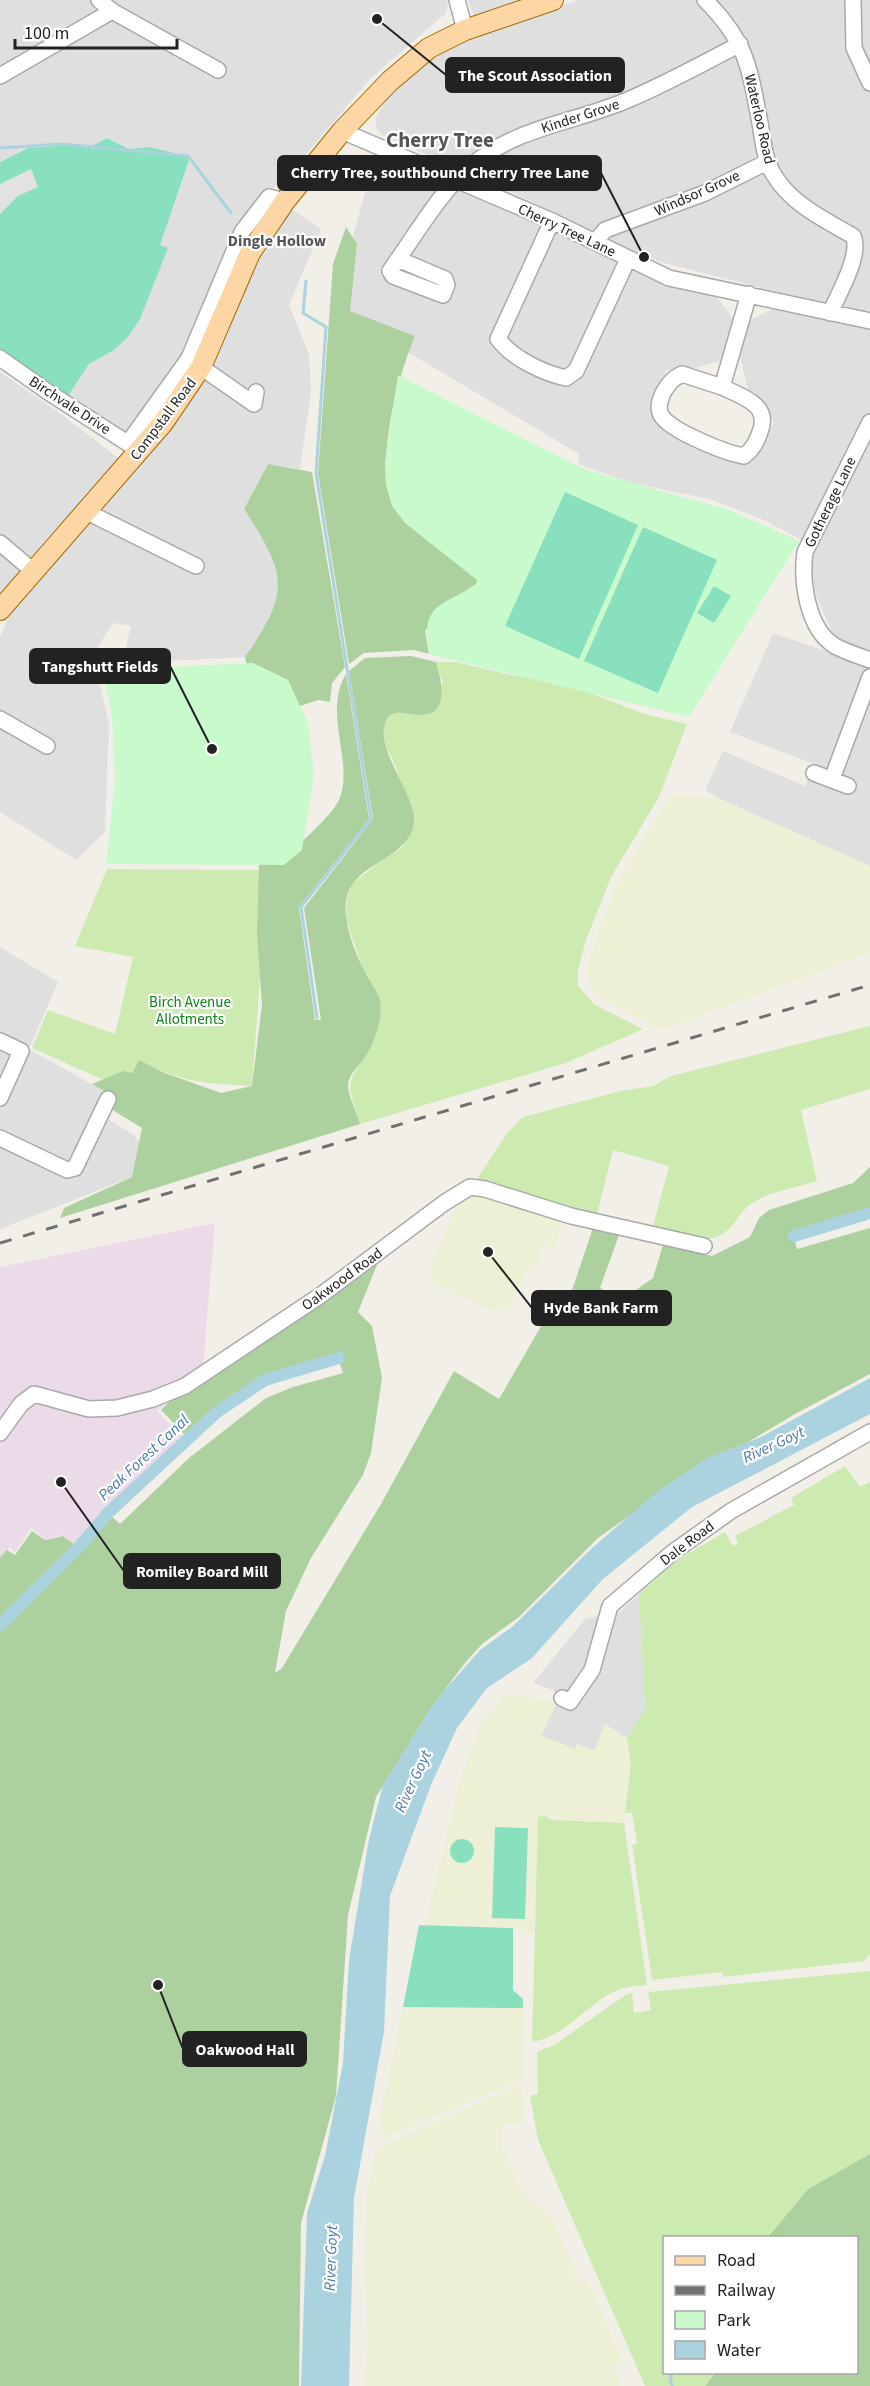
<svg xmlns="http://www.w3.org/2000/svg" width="870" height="2386" viewBox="0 0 870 2386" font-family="'Source Sans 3',sans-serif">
<rect width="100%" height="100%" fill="#f2efe9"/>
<path fill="#e0dfdf" d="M0 0H448L446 13 371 78 289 174 263 196 188 346 154 399 129 431 125 433 68 396 89 364 114 350 128 337 140 319 167 248 160 246 155 150 149 147 129 149 107 138 88 148 47 145 28 148 0 162Z
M468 0H523L474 17Z
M579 0H870V866L720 799 705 790 723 751 805 786 814 764 730 732 773 633 825 651 833 634 812 586 810 564 815 547 764 520 709 499 632 483 578 464 579 454 399 347 334 303 376 155 620 260 689 289 717 297 735 321 726 360 690 369 666 370 652 400 657 421 738 460 754 458 767 439 774 422 767 409 749 394 740 357 747 322 774 308 778 292 661 262 616 243 477 175 383 136 376 128V117L389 96 411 73 442 48 480 32Z
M288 207 321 229 289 305 309 354 311 392 300 469 268 464 244 509 271 550 280 588 269 623 245 657 130 663 126 648 131 626 113 623 90 659 100 684 109 724 105 832 76 860 0 812V637L14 605 165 433 205 380 257 255Z
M0 372 64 416 122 461 46 539 0 598Z
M0 947 58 982 29 1049 109 1094 106 1118 134 1135 144 1148 152 1169 0 1229Z
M639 1594 645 1709 627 1738 613 1732 602 1731 595 1751 577 1744 575 1749 541 1736 561 1693 533 1683 586 1618 617 1614Z"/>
<path fill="#ebdbe8" d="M215 1223 203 1367 157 1411 183 1437 101 1517 78 1548 64 1535 45 1539 31 1528 15 1553 10 1547 0 1559V1267Z"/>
<path fill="#eef0d5" d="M671 795 720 799 870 866V953L662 1030 600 999 590 988 586 972 597 935 614 891 629 861Z
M484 1191 559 1216 561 1227 554 1248 544 1244 539 1254 543 1256 535 1272 528 1269 508 1311 489 1309 433 1286 431 1264 457 1204 470 1195Z
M504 1694 557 1702 541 1736 575 1749 577 1744 595 1750 605 1724 627 1738 631 1763 624 1823 565 1821 552 1816 539 1817 534 1935 524 1934 518 1928 425 1925 460 1779 480 1726Z
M403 2007 523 2008 522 2080 388 2136 379 2134 377 2129Z
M521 2084 525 2122 503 2125 502 2147 526 2197 552 2218 577 2274 573 2276 575 2282 587 2280 623 2361 613 2365 621 2386H364L368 2347 365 2253 367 2191 377 2148Z"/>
<path fill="#cdebb0" d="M436 662H456L511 675 547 677 645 714 687 724 659 797 611 877 586 940 578 970V986L595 1005 643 1029 566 1063 360 1124C349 1088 343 1085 367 1054L363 969 346 919 347 897 352 884 385 858 402 848 415 819 392 758 383 743 384 727 388 716 397 711 423 715 443 683Z
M107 869 268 870 252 1086C203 1083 183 1083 139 1060L122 1088 32 1048 48 1010 115 1034 133 957 75 946Z
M870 1026V1089L801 1110 817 1181C796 1188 769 1191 751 1204 742 1210 737 1220 730 1228 708 1250 678 1236 652 1230L669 1166 613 1150 596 1218 477 1179 508 1132 523 1117 620 1091 653 1086 671 1076Z
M845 1466 860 1487 870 1482V1954L864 1961 723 1977V1972L652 1980 632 1845 637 1844 632 1813H625L631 1763 627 1738 645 1709 639 1594 677 1560 725 1532 733 1546 738 1543 735 1536 794 1505 791 1498Z
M545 1816 553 1820 624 1823 647 1985C634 1986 623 1987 611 1993 584 2008 564 2037 532 2042L538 1817Z
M870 1971V2154L808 2189 768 2237 664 2238V2372L715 2373 705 2386H645L538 2140 530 2096 538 2094 537 2052 554 2045 627 1994 632 1993 634 2013 651 2010 648 1992Z"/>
<path fill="#add19e" d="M346 227 357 244 350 311 415 336C396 382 384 434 386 485L477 580V584L425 631 429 654 414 650 364 653 349 664 318 473 333 264Z
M268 464 312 472 345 667 332 683 330 702 318 700 294 708 249 675 245 657C291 591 287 575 244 509Z
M411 656 436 662C441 678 450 713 423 715 406 716 388 703 384 729 379 753 417 799 414 822 409 860 357 861 347 896 341 919 355 953 366 974 370 982 379 993 380 1002 383 1017 375 1041 367 1054 362 1064 349 1072 348 1085 348 1096 357 1113 360 1124L60 1218 64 1208 132 1177 142 1128 111 1109 109 1094 92 1084 123 1071 132 1073 139 1060 165 1073 221 1093 252 1086 262 1005 257 935 259 865C282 857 299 846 316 828 324 820 334 810 339 800 355 763 322 714 346 674L369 819 299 907 315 1020H321L304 908 373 819 349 671 365 658Z
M870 1167V1213L794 1237 797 1249 870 1228V1374L795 1414 659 1495 598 1538 519 1617 482 1644 465 1663 431 1708 376 1797 348 1915 336 2096 301 2223 299 2386H0V1557L7 1550 15 1555 32 1531 45 1540 63 1536 78 1547 108 1513 120 1524 189 1458 266 1398 293 1387 343 1373 338 1358 265 1380 217 1411 187 1437 161 1410 185 1386 383 1250 358 1312 372 1326 382 1378 371 1453 363 1475 311 1558 286 1611 275 1673 282 1668 381 1504 454 1371 499 1399 544 1321 531 1301 568 1302 593 1228 619 1235 600 1288 623 1299 653 1278 663 1245 712 1256 750 1237 759 1218 769 1210 853 1183Z
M870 2154V2386H705L715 2373 856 2372V2238L768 2237 808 2189Z"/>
<path fill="#c8facc" d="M398 375 584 469 729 510 799 541 689 717 429 654C420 602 441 608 476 584L477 580 405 523 392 506 386 485 385 462Z
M253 663 288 680 308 723 314 775 302 850 284 865 106 864 115 781 112 716 103 670Z"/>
<path fill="#88e0be" d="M107 138 129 149 149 147 186 156 189 160 160 245 168 248 140 319 128 337 114 350 89 364 68 396 0 349V162L28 148 70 145 88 148Z
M565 492 638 525 579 659 505 626Z
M643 527 717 560 658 693 584 661Z
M714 586 731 596 714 623 697 613Z
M495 1827 528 1828 525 1919 492 1918Z
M450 1851a12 12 0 1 1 24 0a12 12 0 1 1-24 0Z
M419 1925 513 1928V1990L523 1999V2008L403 2007Z"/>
<path fill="#e2e2e2" d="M31 169 38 187 18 196 0 214V184Z"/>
<path fill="#aad3df" d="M870 1378V1414L692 1507 603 1579 532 1658 487 1688 457 1728 431 1785 390 1896 384 2032 354 2198 349 2386H301L307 2213 325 2156 343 2063 349 1960 369 1839 383 1785 436 1700 480 1650 513 1626 590 1550 653 1495 707 1458 761 1437Z"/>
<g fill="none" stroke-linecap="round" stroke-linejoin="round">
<path stroke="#aad3df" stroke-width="3" d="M0 148 62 144 188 156 231 213
M306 281 303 313 326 327 316 473 371 819 301 907 317 1018
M672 2386 670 2378 673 2372"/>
<path stroke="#aad3df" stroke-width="12" d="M794 1236 870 1213
M0 1625 78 1548 108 1513 217 1412 265 1380 339 1358"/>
<g stroke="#a9a9a9" stroke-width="18">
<path id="minor" d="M99 0 112 11 218 70
M457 0 465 30
M705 0C747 42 749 66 760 123 763 140 764 159 774 175 791 204 825 220 853 236 862 254 838 295 830 313
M853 0 854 48 870 83
M0 76 112 11
M342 131 552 221 669 278 870 321
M552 221 498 339C512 358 543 373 566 378L576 371 628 259
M596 241 605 230 705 193 767 162
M398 259 390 271 393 276 443 295 447 285 445 279 398 259C420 228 442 190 471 166 515 127 578 122 630 99 667 83 704 63 740 44
M0 358 48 392 135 448
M201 367 254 404 256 392
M722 387 682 374C672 379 669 383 663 393 660 400 657 408 661 415 670 431 726 453 744 456 753 449 756 443 760 432 771 405 743 397 722 387L749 294
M870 422 805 552C801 581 807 629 835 646 846 652 859 656 870 660
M128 443 189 358 242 232 269 197 285 201
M87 512 196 566
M0 543 32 570
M0 719 47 746
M814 773 848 786
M832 779 870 677
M0 1041 21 1051 0 1098
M0 1138 67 1170 75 1168 108 1099
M0 1433 21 1404 34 1394 89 1409 117 1408 153 1399 185 1386 321 1295 444 1203 470 1187 485 1189 571 1216 704 1246
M562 1698 570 1702 592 1670 610 1606 673 1552 731 1511 870 1432"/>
</g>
<g stroke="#a06b00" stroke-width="22">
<path id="major" d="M0 610 163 423 201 367 250 253 285 201 342 131 390 81 429 48 465 30 553 0"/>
</g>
<use href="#minor" stroke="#fff" stroke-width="15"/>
<use href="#major" stroke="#fcd6a4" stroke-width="20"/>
<path stroke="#707070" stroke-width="3" stroke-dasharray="12 12" stroke-linecap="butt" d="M0 1243 870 985"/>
</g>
<g text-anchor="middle" stroke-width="4.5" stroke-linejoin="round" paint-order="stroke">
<g font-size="15" fill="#222" stroke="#fff">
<text transform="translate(580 116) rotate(-18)" y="5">Kinder Grove</text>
<text transform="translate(760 119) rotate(77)" y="5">Waterloo Road</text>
<text transform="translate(697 193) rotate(-24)" y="5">Windsor Grove</text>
<text transform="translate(567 230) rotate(25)" y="5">Cherry Tree Lane</text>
<text transform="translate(70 405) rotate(33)" y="5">Birchvale Drive</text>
<text transform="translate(163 419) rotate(-53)" y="5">Compstall Road</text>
<text transform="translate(830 502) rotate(-64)" y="5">Gotherage Lane</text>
<text transform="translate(342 1279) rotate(-36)" y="5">Oakwood Road</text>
<text transform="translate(687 1543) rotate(-37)" y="5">Dale Road</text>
</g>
<g font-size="15" fill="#0c8416" stroke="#fff">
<text x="190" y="1007">Birch Avenue<tspan x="190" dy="17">Allotments</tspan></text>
</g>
<g font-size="16" font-weight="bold" fill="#555" stroke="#fff">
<text x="277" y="246">Dingle Hollow</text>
</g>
<g font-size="16" font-style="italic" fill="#4a7aab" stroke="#fff">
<text transform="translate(773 1444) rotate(-25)" y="6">River Goyt</text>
<text transform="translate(143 1457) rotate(-43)" y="6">Peak Forest Canal</text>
<text transform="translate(412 1781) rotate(-65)" y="6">River Goyt</text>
<text transform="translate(330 2258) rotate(-88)" y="6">River Goyt</text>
</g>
<g font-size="21" font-weight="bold" fill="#555" stroke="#fff">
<text x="440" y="147">Cherry Tree</text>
</g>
</g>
<path fill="none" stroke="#222" stroke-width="2" d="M377 19L446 75M644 257L601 173M212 749L170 666M488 1252L532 1308M61 1482L124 1571M158 1985L183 2049"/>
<g fill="#222" stroke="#fff" stroke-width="2">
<circle cx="377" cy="19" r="6"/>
<circle cx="644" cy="257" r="6"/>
<circle cx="212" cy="749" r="6"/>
<circle cx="488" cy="1252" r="6"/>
<circle cx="61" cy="1482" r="6"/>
<circle cx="158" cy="1985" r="6"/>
</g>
<g fill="#222" stroke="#222" stroke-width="2">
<rect x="446" y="58" width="178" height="34" rx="6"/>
<rect x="278" y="156" width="323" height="34" rx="6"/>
<rect x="30" y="649" width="140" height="34" rx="6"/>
<rect x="532" y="1291" width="139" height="34" rx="6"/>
<rect x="124" y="1554" width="156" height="34" rx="6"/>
<rect x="183" y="2032" width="123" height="34" rx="6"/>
</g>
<g font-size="16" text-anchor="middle" font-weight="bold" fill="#fff">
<text x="535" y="81">The Scout Association</text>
<text x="440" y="178">Cherry Tree, southbound Cherry Tree Lane</text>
<text x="100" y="672">Tangshutt Fields</text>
<text x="601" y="1313">Hyde Bank Farm</text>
<text x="202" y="1577">Romiley Board Mill</text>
<text x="245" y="2055">Oakwood Hall</text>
</g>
<rect x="663" y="2236" width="195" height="138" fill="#ffffff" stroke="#a7a7a7" stroke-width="1.5"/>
<rect x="675" y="2256" width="30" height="9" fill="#fcd6a4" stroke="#a7a7a7" stroke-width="1.5"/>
<text x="717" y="2266" font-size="18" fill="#222222">Road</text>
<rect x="675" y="2286" width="30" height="9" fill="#707070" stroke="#a7a7a7" stroke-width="1.5"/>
<text x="717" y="2296" font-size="18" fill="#222222">Railway</text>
<rect x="675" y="2311" width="30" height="18" fill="#c8facc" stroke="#a7a7a7" stroke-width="1.5"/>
<text x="717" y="2326" font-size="18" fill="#222222">Park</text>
<rect x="675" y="2341" width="30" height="18" fill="#aad3df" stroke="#a7a7a7" stroke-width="1.5"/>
<text x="717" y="2356" font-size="18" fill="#222222">Water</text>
<path d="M15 39v9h162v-9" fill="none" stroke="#222222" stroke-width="3"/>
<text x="24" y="39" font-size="18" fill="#222222" stroke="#ffffff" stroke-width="4.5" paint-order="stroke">100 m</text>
</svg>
